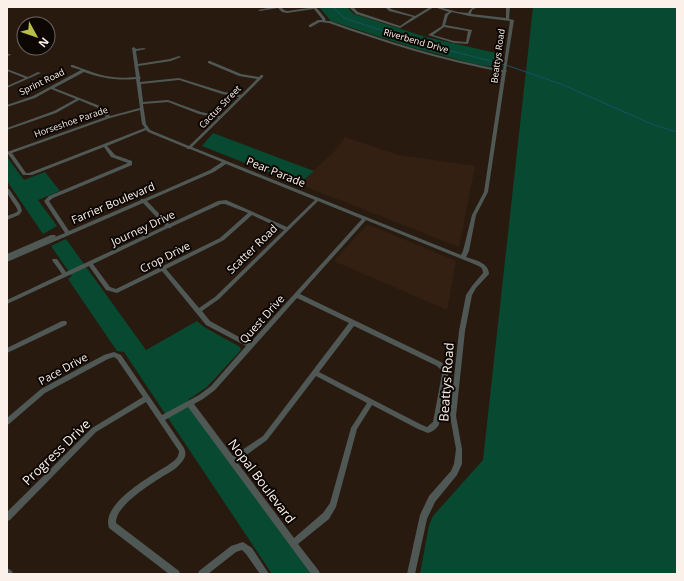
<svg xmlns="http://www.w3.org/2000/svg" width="684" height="581" viewBox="0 0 684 581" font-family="'Open Sans',sans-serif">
<rect width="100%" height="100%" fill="#291a10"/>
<path fill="#342012" d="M345 137 398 155 475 166 459 247 299 184 335 151Z
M369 225 456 261 447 310 334 261 366 226Z"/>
<path fill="#074a31" d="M319 7H347L354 14 426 37 496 53 493 67 474 64 411 47 331 21Z
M533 7H677V574H420L429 525 433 516 483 460Z
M213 133 314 171 299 184 202 146Z
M7 157 24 180 45 172 60 191 38 200 57 226 43 234 7 181Z
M66 239 146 350 197 321 204 327 240 347 241 350 207 387 188 400 316 574H272L124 352 117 351 68 279 72 276 51 246Z"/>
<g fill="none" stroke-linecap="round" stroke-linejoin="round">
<path stroke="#175165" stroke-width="1" d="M333 7 344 18 420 43 506 65 561 84 654 125 677 132"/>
<path fill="#4f5854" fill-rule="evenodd" d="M273 7H281L284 10 287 11 316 7 325 18 326 21H330C387 41 443 59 503 70L510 21 469 16 452 12 448 15 445 25 472 30 468 44 454 43 428 35 442 26 445 14 449 12 434 7 400 28 356 14 349 7H353L358 12 400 26 413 17 389 11 385 7H389L391 9 415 16 430 7H439L458 12 468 13C470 9 472 7 478 7L472 10 471 14 506 18V7H510L509 19 514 20 506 70 507 71 506 72 488 192 476 215 469 251 466 257C475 260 489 263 489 274L476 288 472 295 465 331 456 416 462 449V464L457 475 435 502 427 519 415 574H407L420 515 429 496 451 471 454 464 456 449 450 416 459 331 466 295 472 286 483 273C483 267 479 266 474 264L366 220 300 294 441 362 446 367 448 374 439 424C438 428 432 432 428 433L418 429 372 405 357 429 336 507 329 519 298 544 319 571 320 574H311L188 407 165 420 184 448C187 454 185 459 180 464 176 469 170 472 165 475 152 483 122 502 117 517 116 519 116 522 116 523L179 571 180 574H169L109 528C101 506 143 481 157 472 163 468 171 464 176 459 178 456 179 454 179 451L146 402 96 432 10 520 7 521V512L92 428 143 397 117 359 114 357 108 359 45 393 9 424 7 425V418L41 389 104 355 114 352 121 355 162 415 199 395 211 386 246 346 206 325 162 271 119 292 117 293 106 290 89 266 7 304V300L62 274 52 260 53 259H57L66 272 165 226 143 203 7 262V254L51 235H55L56 236 55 237 43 242 65 233 44 201 49 196 128 163 111 157 104 147 32 175H23L8 154H7V152L106 117 98 108 79 100 56 113 7 130V128L54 111 76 99 51 89 35 98 7 107V105L33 96 81 70 71 67V65H73C96 74 111 80 136 77L132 48 134 47 136 49 144 48 146 49 136 51 138 64 170 59 179 56 181 57 171 61 138 66 140 77 141 78 140 79V82L179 78 224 92 241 95 257 79 239 76 208 63V61H210L241 74 259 77 261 75H263V77L192 147 461 255 463 251 472 215 484 192 502 72C443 61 386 43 329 23L320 22 311 27H309V25L318 20H322V19L314 9 287 13 282 12 278 8 260 11 258 10ZM444 27 468 31 466 42 454 41 433 35ZM84 72C101 78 117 81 136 79L140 108 110 116 100 106 54 88ZM179 80 222 94 239 97 220 116 201 112 168 100 143 102 141 84ZM168 102 199 114 218 118 189 146 150 130 146 124 143 104ZM140 110 142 124 145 128 29 173H26L12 153 110 118ZM146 130 148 132 187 148V149H190L222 162 210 170 144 199H141V200L69 231 49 201 53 198 132 165V161L115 155 107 146ZM226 164 315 200 287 227 226 200 218 201 169 224 147 201 214 172ZM318 201 362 219 250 343 210 321 202 311 219 299ZM221 204H225L248 213 220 238 116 289 110 287 93 264 168 228H171V227ZM252 215 284 230 215 297 199 308 166 269 224 240ZM297 298 349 323 263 436 233 456 194 404 203 399 215 390ZM354 326 437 366 441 370 442 374 433 422 427 427 422 425 319 372ZM316 376 367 403 351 428 330 503 323 513 294 538 237 462 267 440Z
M7 54H10L11 55 7 56Z
M7 69 28 77 38 72 41 73 7 88V86L25 78 7 71Z
M7 189H9L20 205 22 211 19 215 7 220V216L15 213 18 211C15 203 7 197 7 189Z
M62 321H66L67 323 66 325 7 353V348Z
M243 542 252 548 269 574H260L246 554 242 550 236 552 208 574H198L199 571 231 546Z
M7 568 12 571 13 574H7Z"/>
</g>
<g text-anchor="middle" stroke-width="4" stroke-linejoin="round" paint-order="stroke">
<g font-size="9" fill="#fcf1ea" stroke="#0d0704">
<text transform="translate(416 41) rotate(16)" y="3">Riverbend Drive</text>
<text transform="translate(498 56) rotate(-82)" y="3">Beattys Road</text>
<text transform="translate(42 82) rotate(-26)" y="3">Sprint Road</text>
<text transform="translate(220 107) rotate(-46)" y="3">Cactus Street</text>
<text transform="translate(71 122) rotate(-19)" y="3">Horseshoe Parade</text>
</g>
<g font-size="11" fill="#fcf1ea" stroke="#0d0704">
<text transform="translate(276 172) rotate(22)" y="4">Pear Parade</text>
<text transform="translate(113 203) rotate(-23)" y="4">Farrier Boulevard</text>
<text transform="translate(143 228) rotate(-25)" y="4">Journey Drive</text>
<text transform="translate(252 249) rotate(-44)" y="4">Scatter Road</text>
<text transform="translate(165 257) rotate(-27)" y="4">Crop Drive</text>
<text transform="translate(262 319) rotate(-48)" y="4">Quest Drive</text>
<text transform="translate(63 369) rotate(-29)" y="4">Pace Drive</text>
</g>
<g font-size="13" fill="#fcf1ea" stroke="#0d0704">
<text transform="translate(446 382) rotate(-86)" y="5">Beattys Road</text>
<text transform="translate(56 452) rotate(-44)" y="5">Progress Drive</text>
<text transform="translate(262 481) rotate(53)" y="5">Nopal Boulevard</text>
</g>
</g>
<rect width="684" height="581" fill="none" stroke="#fcf1ea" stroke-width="16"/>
<g transform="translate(36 36) rotate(130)"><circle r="19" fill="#0d0704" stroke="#6d6560"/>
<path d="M0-3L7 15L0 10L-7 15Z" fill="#b7c148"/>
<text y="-6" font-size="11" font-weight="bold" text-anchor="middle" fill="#fcf1ea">N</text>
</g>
</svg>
